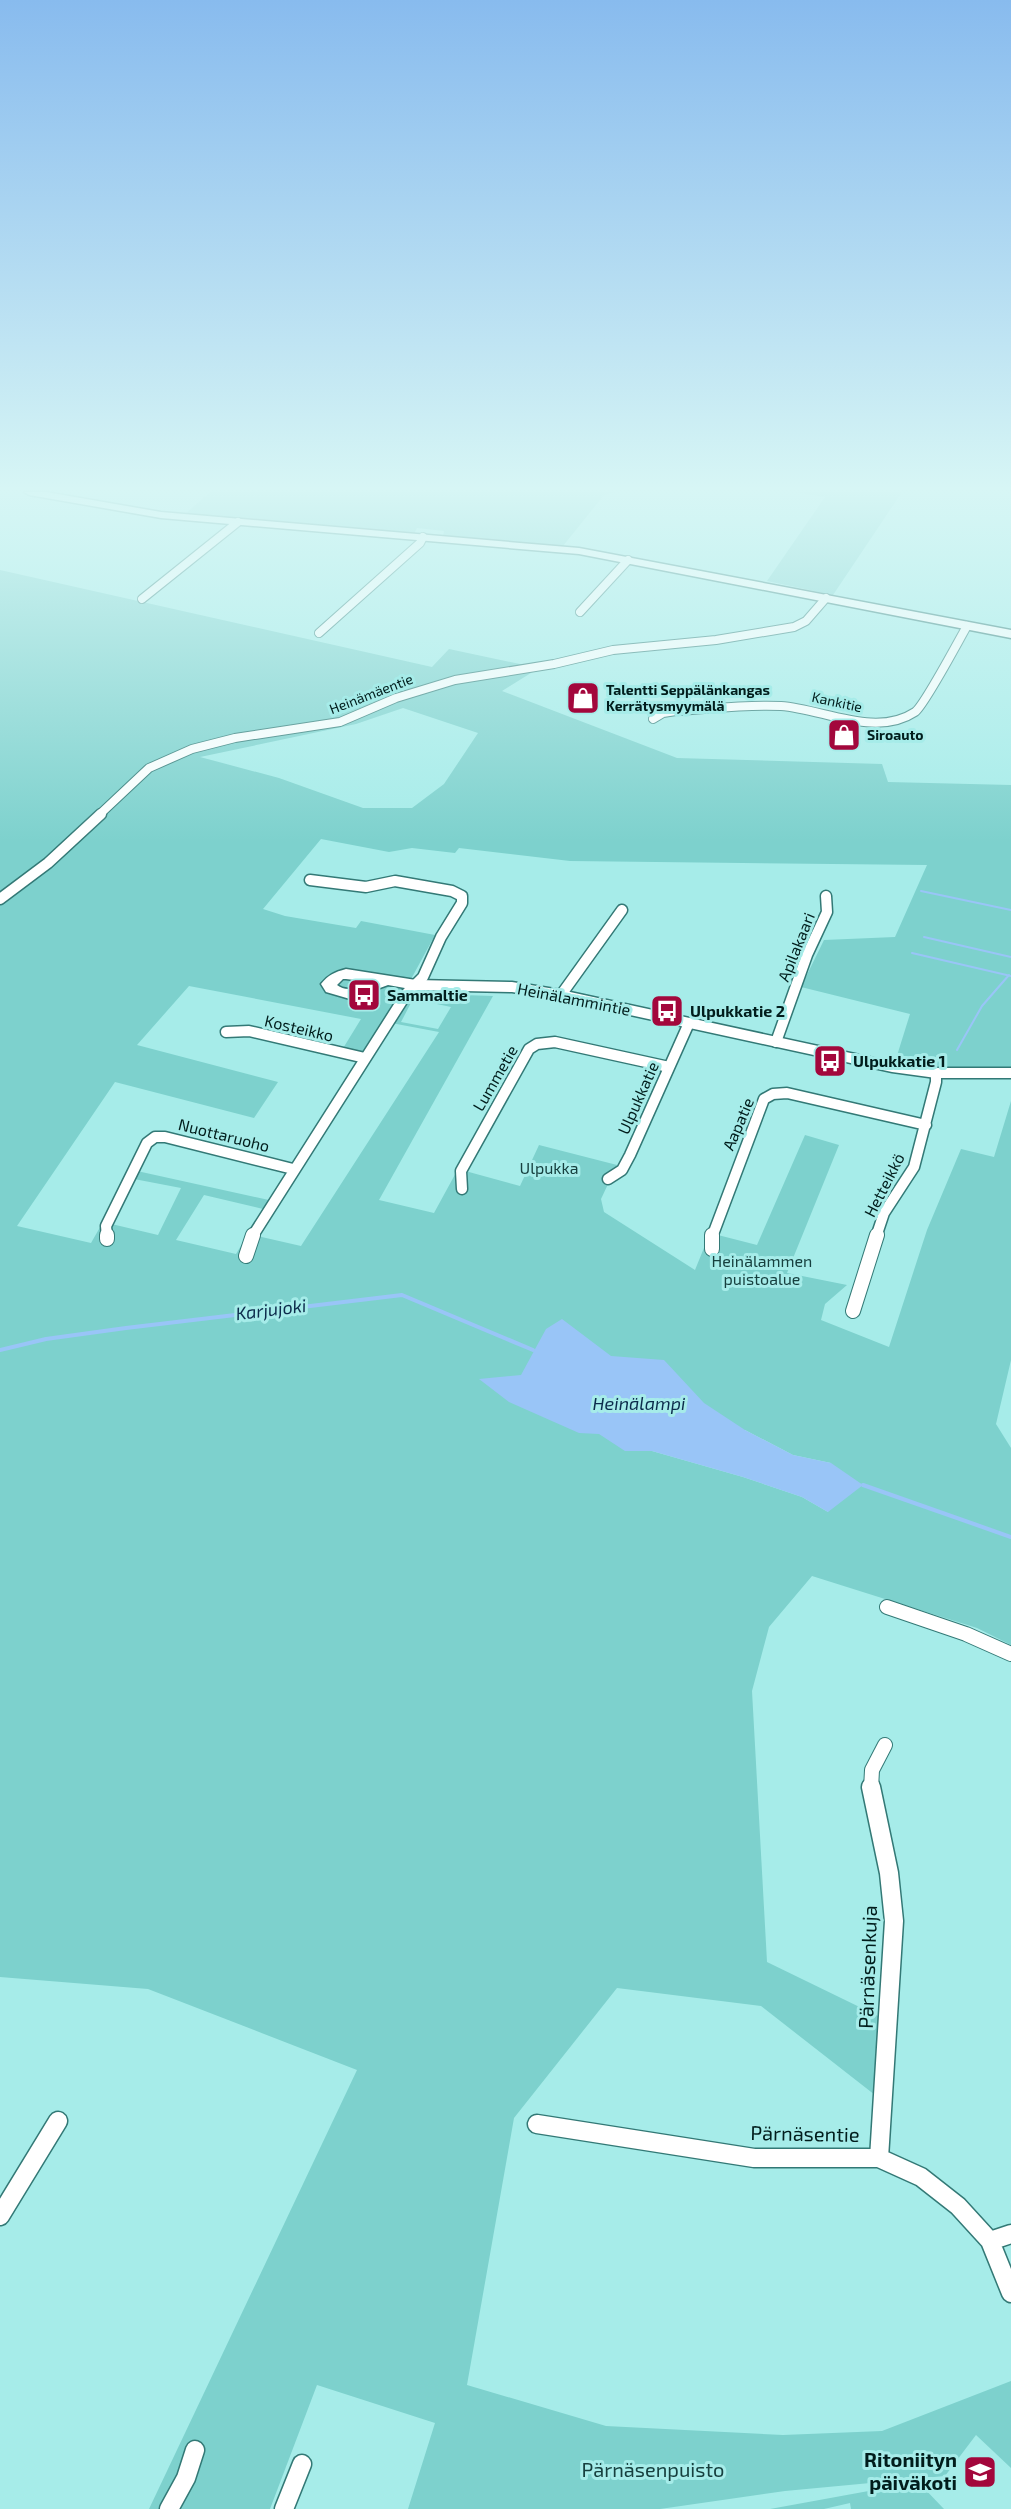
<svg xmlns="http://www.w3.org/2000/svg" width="1011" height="2509" viewBox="0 0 1011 2509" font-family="'Exo 2',sans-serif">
<rect width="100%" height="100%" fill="#a6ece9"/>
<path fill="#7dd1cd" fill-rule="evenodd" d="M210 492H615L604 495 563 546 443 536 444 531 417 528 414 534 184 515Z
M795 492H902L833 595 767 581 825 497Z
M0 570 432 667 449 649 539 668 502 691 677 758 882 764 888 782 1011 785V1067H931L895 1062 910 1014 801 987 824 940 895 937 927 865 570 861 459 848 455 853 412 848 389 852 321 839 263 909 285 916 356 928 361 921 435 935 410 981 463 995 493 996 379 1200 434 1213 458 1169 520 1186 539 1145 617 1165 601 1199 604 1212 695 1270 710 1233 757 1245 805 1135 839 1145 787 1273 847 1285 825 1304 821 1320 889 1347 927 1230 961 1149 994 1157 1011 1101V1360L996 1424 1011 1448V1645L977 1628 812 1576 769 1627 752 1691 767 1962 878 2016 875 2095 761 2006 617 1988 514 2118 467 2385 606 2426 783 2435 882 2431 1011 2381V2468L976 2435 945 2476 785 2491 660 2509H408L435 2423 317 2385 270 2509H149L357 2070 148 1989 0 1977ZM403 708 478 733 444 784 412 808H363L279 778 200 757 356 724ZM189 986 361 1019 342 1050 366 1054 386 1022 439 1032 301 1246 248 1234 236 1254 176 1240 204 1195 263 1209 269 1200 137 1171 134 1179 181 1188 158 1235 103 1222 91 1243 17 1226 115 1082 254 1118 278 1082 137 1045ZM413 999 451 1007 438 1029 401 1022ZM745 1430 793 1455 831 1463 828 1512 802 1497 743 1477 652 1451H625Z
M921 2485 944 2509H851L850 2503 824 2509H770L896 2486Z"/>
<path fill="#99c5f7" d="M562 1319 611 1356 664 1360 704 1403 745 1430 793 1455 831 1463 863 1485 828 1512 802 1497 743 1477 652 1451H625L599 1434 579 1433 509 1402 479 1379 521 1375 546 1329Z"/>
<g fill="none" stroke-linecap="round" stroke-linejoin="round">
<path stroke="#99c5f7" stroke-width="2" d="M921 891 1011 910
M924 937 1011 957
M912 953 1011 976
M957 1050 982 1006 1009 975"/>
<path stroke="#99c5f7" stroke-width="4" d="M0 1350 46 1339 126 1328 402 1295 533 1350
M863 1485 1011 1537"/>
<g stroke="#337976" stroke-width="10">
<path id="street-far3" d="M142 599 238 522
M580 612 628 560
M319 633 420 543 423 537
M653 719 663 713 676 711C711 709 746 704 781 706 823 709 876 738 915 712 924 706 959 640 967 626
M99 815 149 768 192 749 235 738 340 722 396 698 455 680 554 664 613 650 716 640 794 627 806 621 826 598"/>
</g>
<g stroke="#337976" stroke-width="13">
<path id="street-far2" d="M0 899 48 863 101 814
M561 995 622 910
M226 1032 249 1031 365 1058
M776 1042 807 955 827 912 826 896
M608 1179 622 1170 630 1155 689 1023
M462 1189 461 1171 529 1049 537 1044 555 1042 669 1067
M107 1237 106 1226 147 1143 155 1137H165L293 1169
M252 1237 407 993 423 977 441 937 462 903V896L452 891 395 881 366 887 310 880
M712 1237 764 1099 773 1094 787 1093 926 1125
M876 1237 884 1213 914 1167 936 1082V1073"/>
</g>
<g stroke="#337976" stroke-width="16">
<path id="street-far1" d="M107 1235V1239
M712 1235V1249
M246 1256 253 1235
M853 1311 877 1235
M887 1607 966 1634 1011 1654
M871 1789 872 1770 885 1745"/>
</g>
<g stroke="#337976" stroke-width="21">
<path id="street" d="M871 1787 889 1873 894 1921 879 2158
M537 2124 754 2158H879L921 2177 958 2206 990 2241 1011 2293
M0 2216 58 2121
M990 2241 1011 2234
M169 2509 186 2478 195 2450
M284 2509 302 2464"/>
</g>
<g stroke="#337976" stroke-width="3">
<path id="secondary" d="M24 492H46L161 512 579 548 1011 630V638L579 554 161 518 29 495Z
M346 969 416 980 512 982 561 990 892 1062 936 1068H1011V1078H936L892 1072 561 1000 512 992 416 990 388 985 350 999 326 992 321 984C328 975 335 972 346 969ZM343 979H346L370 982C359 987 347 993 337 985Z"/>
</g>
<use href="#street-far3" stroke="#fff" stroke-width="8"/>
<use href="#street-far2" stroke="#fff" stroke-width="10"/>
<use href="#street-far1" stroke="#fff" stroke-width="14"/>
<use href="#street" stroke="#fff" stroke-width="18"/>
<use href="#secondary" fill="#fff" fill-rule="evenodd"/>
</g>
<linearGradient id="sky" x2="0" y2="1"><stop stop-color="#8be"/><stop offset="0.58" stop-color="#d7f6f5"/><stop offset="1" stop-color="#d7f6f5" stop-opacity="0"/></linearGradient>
<rect width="1011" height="843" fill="url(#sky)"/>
<defs>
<g id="shop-square" transform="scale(1.725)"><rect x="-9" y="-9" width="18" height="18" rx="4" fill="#a3073c" stroke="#a6ece9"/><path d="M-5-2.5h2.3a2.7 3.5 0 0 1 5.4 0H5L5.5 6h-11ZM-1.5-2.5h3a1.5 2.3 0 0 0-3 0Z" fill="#fff"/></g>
<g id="bus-square" transform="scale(1.725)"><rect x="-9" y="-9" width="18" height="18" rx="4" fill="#a3073c" stroke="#a6ece9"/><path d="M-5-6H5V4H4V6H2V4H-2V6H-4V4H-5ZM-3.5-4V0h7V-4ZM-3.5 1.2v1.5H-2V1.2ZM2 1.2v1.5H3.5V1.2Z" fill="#fff"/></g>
<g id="school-square" transform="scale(1.725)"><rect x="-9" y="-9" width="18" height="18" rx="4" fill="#a3073c" stroke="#a6ece9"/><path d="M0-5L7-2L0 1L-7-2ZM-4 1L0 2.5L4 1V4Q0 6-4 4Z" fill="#fff"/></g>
</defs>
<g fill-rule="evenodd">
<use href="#shop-square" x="583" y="698"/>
<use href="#shop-square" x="844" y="735"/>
<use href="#bus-square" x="364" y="995"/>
<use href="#bus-square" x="667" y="1011"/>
<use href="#bus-square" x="830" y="1061"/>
<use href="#school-square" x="980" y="2472"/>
</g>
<g text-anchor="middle" stroke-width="6" stroke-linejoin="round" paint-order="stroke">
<g font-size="14" font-weight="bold" fill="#011d1c" stroke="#a6ece9" text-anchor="start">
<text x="606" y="695">Talentti Seppälänkangas<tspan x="606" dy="16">Kerrätysmyymälä</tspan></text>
<text x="867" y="740">Siroauto</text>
</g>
<g font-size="14" fill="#011d1c" stroke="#a6ece9">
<text transform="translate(371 694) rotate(-21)" y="5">Heinämäentie</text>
<text transform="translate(837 702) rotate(12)" y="5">Kankitie</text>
</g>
<g font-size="16" fill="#011d1c" stroke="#a6ece9">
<text transform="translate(796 947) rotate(-68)" y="6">Apilakaari</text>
<text transform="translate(574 999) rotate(11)" y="6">Heinälammintie</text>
<text transform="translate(299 1028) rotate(13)" y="6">Kosteikko</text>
<text transform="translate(495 1078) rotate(-60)" y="6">Lummetie</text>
<text transform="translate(638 1098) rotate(-66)" y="6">Ulpukkatie</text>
<text transform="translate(738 1124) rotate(-67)" y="6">Aapatie</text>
<text transform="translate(224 1135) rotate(14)" y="6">Nuottaruoho</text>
<text transform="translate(884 1185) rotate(-63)" y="6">Hetteikkö</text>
</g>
<g font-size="16" font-weight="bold" fill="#011d1c" stroke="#a6ece9" text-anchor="start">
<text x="387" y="1001">Sammaltie</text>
<text x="690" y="1017">Ulpukkatie 2</text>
<text x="853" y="1067">Ulpukkatie 1</text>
</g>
<g font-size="16" fill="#17403f" stroke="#a6ece9">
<text x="549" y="1174">Ulpukka</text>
<text x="762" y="1267">Heinälammen<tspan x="762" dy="18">puistoalue</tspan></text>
</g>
<g font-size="18" font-style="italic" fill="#0d2c4c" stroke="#a6ece9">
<text transform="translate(271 1310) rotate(-7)" y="6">Karjujoki</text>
<text x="639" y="1410">Heinälampi</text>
</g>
<g font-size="20" fill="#011d1c" stroke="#a6ece9">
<text transform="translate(868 1967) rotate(-88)" y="7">Pärnäsenkuja</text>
<text transform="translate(805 2134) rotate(1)" y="7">Pärnäsentie</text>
</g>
<g font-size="20" font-weight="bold" fill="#011d1c" stroke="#a6ece9" text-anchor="end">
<text x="957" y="2467">Ritoniityn<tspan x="957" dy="23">päiväkoti</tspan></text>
</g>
<g font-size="20" fill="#17403f" stroke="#a6ece9">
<text x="653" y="2477">Pärnäsenpuisto</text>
</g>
</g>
</svg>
